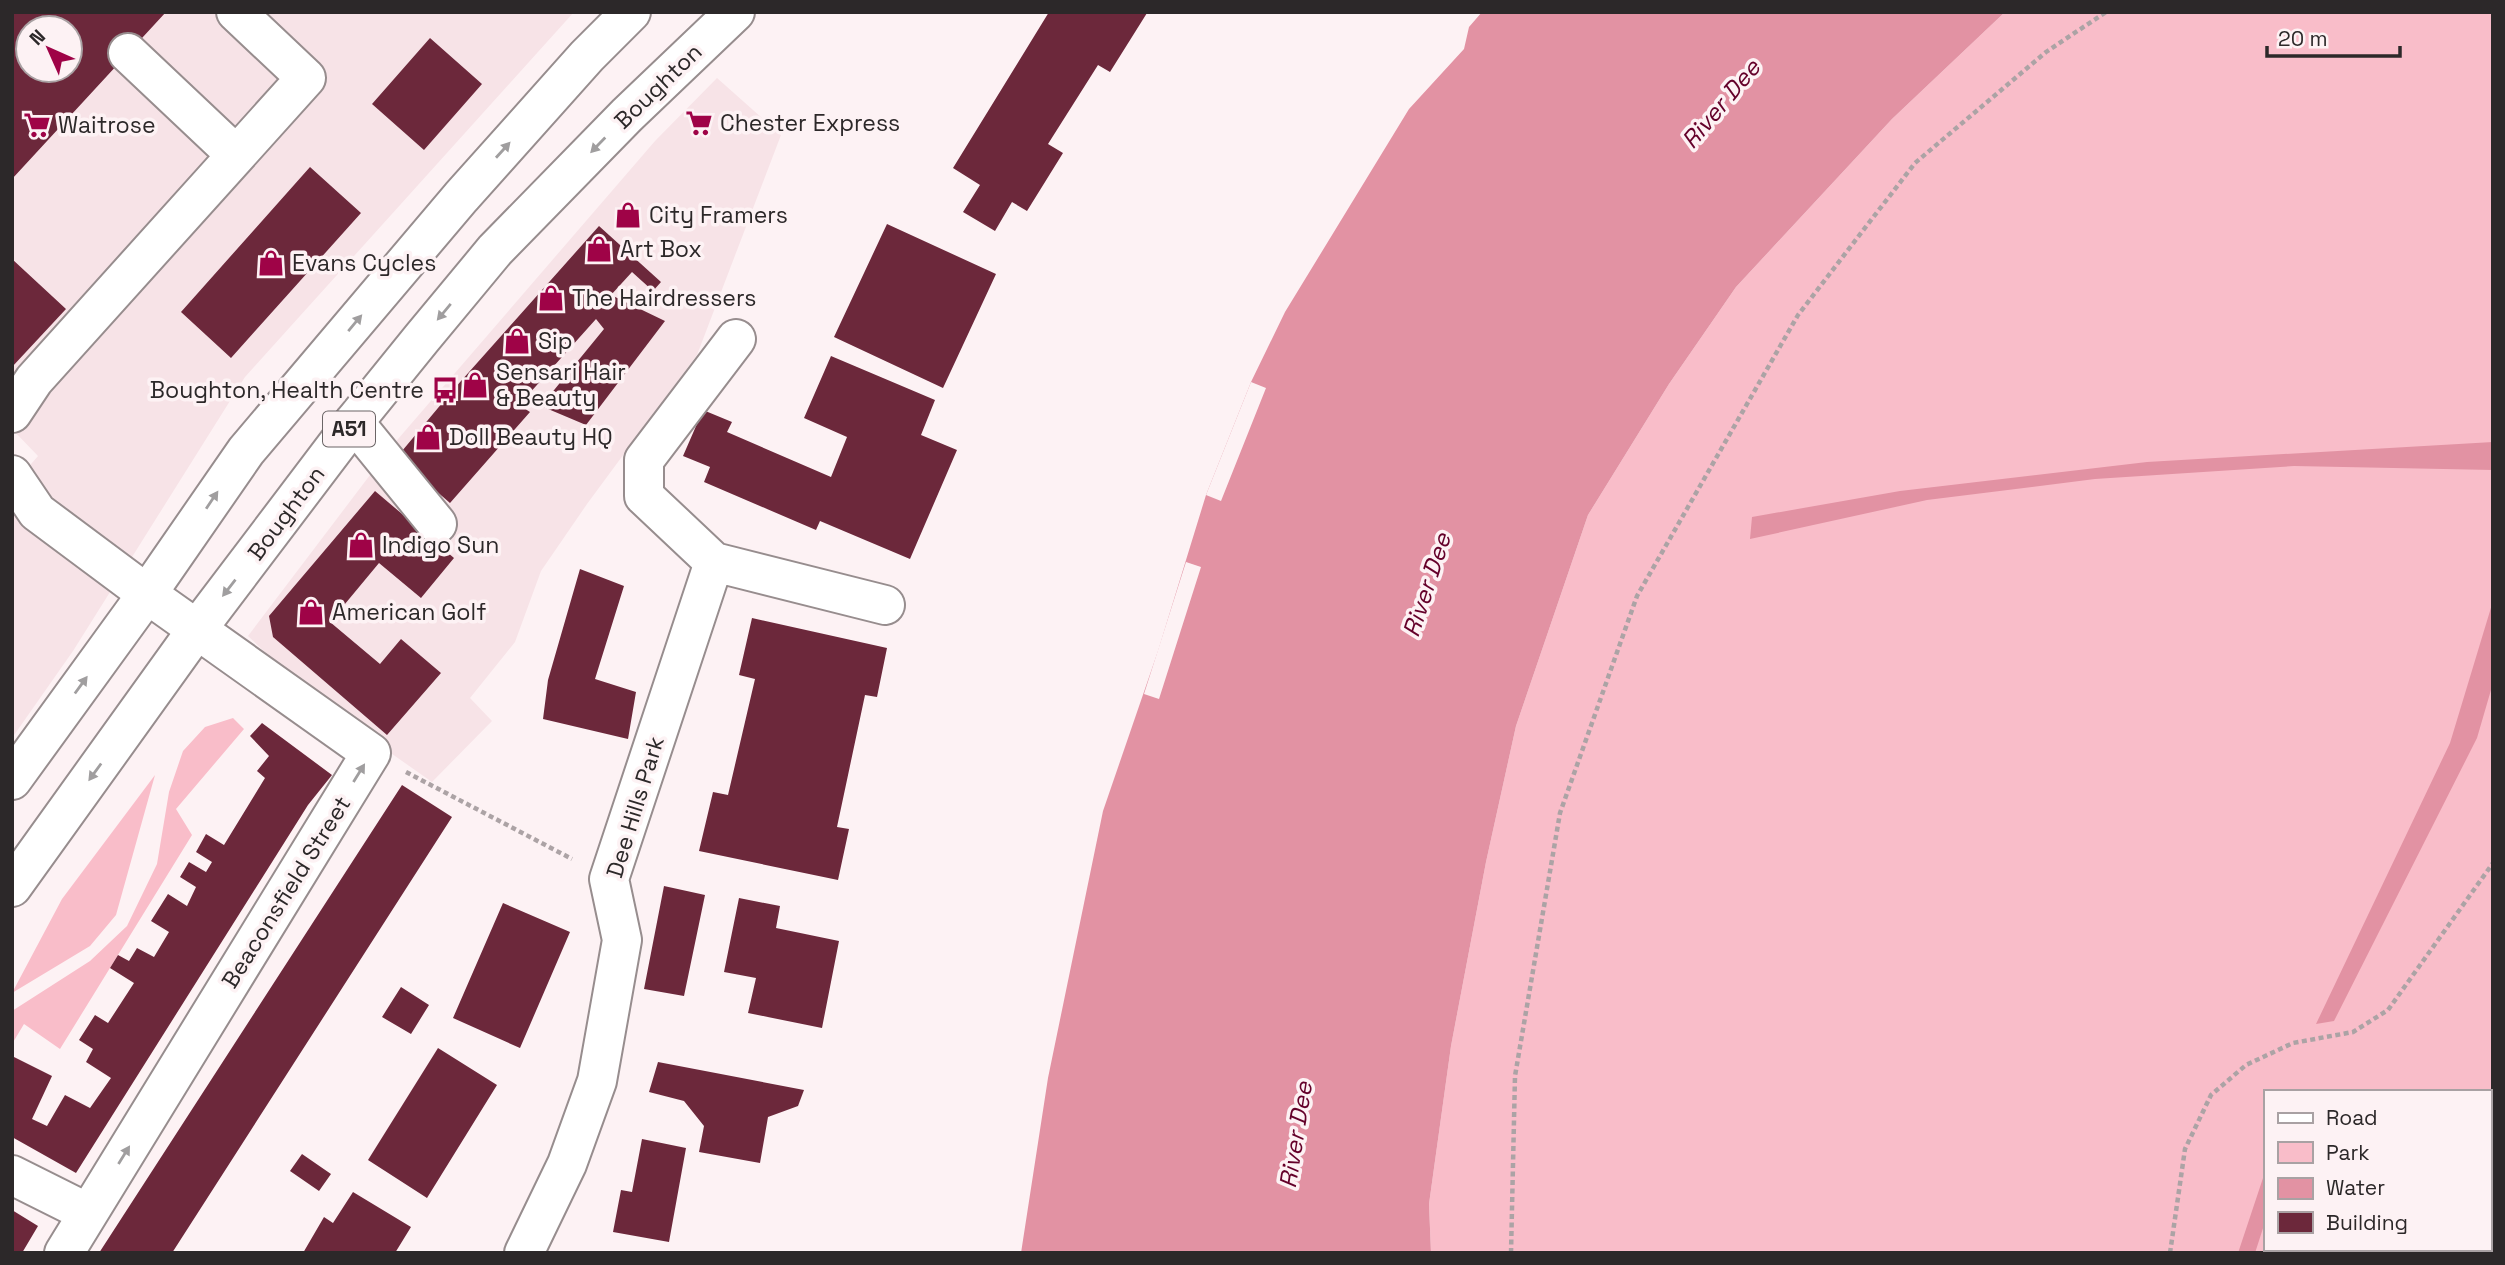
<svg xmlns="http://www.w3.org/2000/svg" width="2505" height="1265" viewBox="0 0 2505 1265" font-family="'Space Grotesk',sans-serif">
<rect width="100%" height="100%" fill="#fdf2f4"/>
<path fill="#f7e3e7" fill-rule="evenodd" d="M12 12H574L245 377 73 651 12 738V486L38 456 12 429ZM28 28H70V70H28Z
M717 78 781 135 697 355 587 504 541 571 515 642 470 698 492 721 432 782 358 730 288 674 248 636 392 446 655 141Z"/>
<path fill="#f9bdc9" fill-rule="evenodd" d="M2005 12H2493V1253H1431L1429 1204 1451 1046 1486 862 1516 726 1588 515 1669 384 1736 287 1892 119ZM2265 1092H2489V1249H2265Z
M233 718 244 729 176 809 192 835 60 1049 24 1024 12 1044V1011L90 961 127 926 157 864 169 792 183 751 205 727Z
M155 775 116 915 90 946 12 993 62 899Z"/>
<path fill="#e292a3" d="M1482 12H2005L1892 119 1736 287 1669 384 1588 515 1516 726 1486 862 1451 1046 1429 1204 1431 1253H1021L1048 1078 1103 811 1158 651 1206 495 1251 382 1285 312 1409 109 1464 49 1469 27Z
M2493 442V470L2294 466 2095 479 1927 500 1750 539 1752 517 1900 491 2147 462Z
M2493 601V683L2477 738 2334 1021 2316 1024 2450 743Z
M2265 1172V1222L2255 1253H2238Z"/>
<path fill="#fdf2f4" d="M1251 382 1266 388 1221 501 1206 495Z
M1186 562 1201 567 1159 699 1144 694Z"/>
<path fill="#6c283b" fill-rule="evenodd" d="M12 12H166L12 179ZM28 28H70V70H28Z
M1049 12 1147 13 1110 72 1098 65 1048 144 1063 153 1027 211 1012 202 995 231 963 212 980 185 953 168Z
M430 38 482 84 424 150 372 104Z
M310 167 361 213 231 358 181 312Z
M887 224 996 274 943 388 834 337Z
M599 226 661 282 653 291 632 272 611 295 665 321 586 425 541 406 604 329 596 319 519 405 530 412 450 503 397 457 453 390Z
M12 259 66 309 12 367Z
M831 356 935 400 921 435 957 450 910 559 820 521 816 530 704 482 710 467 683 456 703 410 732 422 727 432 831 477 847 437 804 418Z
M375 491 454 558 421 598 379 563 330 622 380 664 401 639 441 673 387 735 273 637 269 616Z
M580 569 624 586 595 679 636 692 628 739 543 719 548 680Z
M752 618 887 648 877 697 865 695 837 827 849 829 838 880 699 851 713 792 728 795 755 679 739 675Z
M262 723 332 775 308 805 76 1173 12 1137V1056L52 1076 32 1119 47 1126 65 1095 90 1108 111 1078 86 1062 93 1049 79 1040 95 1015 108 1023 134 983 110 968 118 955 129 961 137 948 154 957 169 932 151 921 168 894 187 906 196 887 180 877 189 862 206 872 212 862 196 852 206 834 224 845 265 778 257 771 269 756 250 736Z
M402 785 452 817 172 1253H99Z
M664 886 705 895 684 996 644 989Z
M739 898 780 906 776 928 839 941 822 1028 748 1013 756 978 724 972Z
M503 903 570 932 520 1048 453 1018Z
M401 987 429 1005 411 1034 382 1017Z
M438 1048 497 1085 427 1198 368 1160Z
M658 1062 804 1090 798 1106 768 1117 760 1163 699 1152 704 1126 684 1101 649 1092Z
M642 1139 686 1148 669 1242 613 1232 621 1190 632 1192Z
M302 1154 331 1174 319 1191 290 1171Z
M353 1192 411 1227 395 1253H303L324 1217 333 1223Z
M12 1210 38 1226 22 1253H12Z"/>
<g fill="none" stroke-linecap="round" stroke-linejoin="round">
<g stroke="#978d8e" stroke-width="42">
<path id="minor" d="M128 53 235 154
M736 339 644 460V496L714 562 885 605
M12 413 34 380 306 78 236 12
M354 422 437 524
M12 475 37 512 147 594 371 753 64 1253
M12 1175 88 1213
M524 1253 567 1164 597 1081 622 940 609 879 714 562"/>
</g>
<g stroke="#978d8e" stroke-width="42">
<path id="highway" d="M12 780 147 594 246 451 461 197 587 56 631 12
M12 887 198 628 354 422 422 338 495 250 627 115 735 12"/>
</g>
<path stroke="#aca3a5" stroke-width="4.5" stroke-dasharray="5 3.5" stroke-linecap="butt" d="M406 772 572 859
M1511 1253 1515 1076 1560 813 1637 596 1798 315 1915 163 2046 52 2106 12
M2170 1253 2185 1149 2211 1095 2246 1065 2293 1043 2353 1032 2388 1010 2493 863"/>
<use href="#minor" stroke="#fff" stroke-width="38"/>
<use href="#highway" stroke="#fff" stroke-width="38"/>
</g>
<defs><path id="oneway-solid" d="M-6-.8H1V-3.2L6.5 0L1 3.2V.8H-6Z" transform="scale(1.75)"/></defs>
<g fill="#a09e9f">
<use href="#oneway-solid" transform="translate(598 145) rotate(134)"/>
<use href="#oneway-solid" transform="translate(503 150) rotate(-48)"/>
<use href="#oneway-solid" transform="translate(444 312) rotate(130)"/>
<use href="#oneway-solid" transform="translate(355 323) rotate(-50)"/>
<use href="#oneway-solid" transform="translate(212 500) rotate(-56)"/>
<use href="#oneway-solid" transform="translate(229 588) rotate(128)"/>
<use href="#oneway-solid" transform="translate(81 685) rotate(-54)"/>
<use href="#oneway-solid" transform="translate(95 772) rotate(126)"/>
<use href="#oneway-solid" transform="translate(359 773) rotate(-58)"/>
<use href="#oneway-solid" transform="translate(124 1155) rotate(-58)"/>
</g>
<defs>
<g id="supermarket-bare" transform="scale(2.1)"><path d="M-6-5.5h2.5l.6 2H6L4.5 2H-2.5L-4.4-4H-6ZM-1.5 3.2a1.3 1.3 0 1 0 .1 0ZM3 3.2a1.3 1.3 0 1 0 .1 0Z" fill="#9f0347" stroke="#fdf2f4" stroke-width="2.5" paint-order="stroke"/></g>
<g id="shop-bare" transform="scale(2.1)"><path d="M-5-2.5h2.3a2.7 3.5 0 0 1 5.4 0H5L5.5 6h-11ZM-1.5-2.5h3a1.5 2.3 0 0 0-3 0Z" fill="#9f0347" stroke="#fdf2f4" stroke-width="2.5" paint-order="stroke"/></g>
<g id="bus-bare" transform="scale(2.1)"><path d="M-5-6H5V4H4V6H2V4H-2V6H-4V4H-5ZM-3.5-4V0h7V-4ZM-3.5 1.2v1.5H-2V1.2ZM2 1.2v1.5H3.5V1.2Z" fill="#9f0347" stroke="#fdf2f4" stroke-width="2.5" paint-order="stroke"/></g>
</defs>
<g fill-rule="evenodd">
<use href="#supermarket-bare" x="699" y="123"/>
<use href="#supermarket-bare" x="37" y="125"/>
<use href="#shop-bare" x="628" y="215"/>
<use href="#shop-bare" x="599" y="249"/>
<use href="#shop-bare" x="271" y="263"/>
<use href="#shop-bare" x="551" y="298"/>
<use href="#shop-bare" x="517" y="341"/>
<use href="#shop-bare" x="475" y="385"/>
<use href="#bus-bare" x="445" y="390"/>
<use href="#shop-bare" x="428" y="437"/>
<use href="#shop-bare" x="361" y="545"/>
<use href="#shop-bare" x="311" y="612"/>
</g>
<g text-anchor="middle" stroke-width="7" stroke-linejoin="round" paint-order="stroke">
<rect fill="#fdf2f4" stroke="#6b6566" stroke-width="2" x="323" y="411.5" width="52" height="35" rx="5"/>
<g font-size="21" font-weight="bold" fill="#2c2829">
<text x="349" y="436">A51</text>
</g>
<g font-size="23" fill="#2c2829" stroke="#fdf2f4">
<text transform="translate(658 86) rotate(-44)" y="8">Boughton</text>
<text transform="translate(286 513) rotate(-53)" y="8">Boughton</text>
<text transform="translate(635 807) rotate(-73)" y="8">Dee Hills Park</text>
<text transform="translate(286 892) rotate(-58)" y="8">Beaconsfield Street</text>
</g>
<g font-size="23" fill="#2c2829" stroke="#fdf2f4" text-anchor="start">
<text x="720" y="131">Chester Express</text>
<text x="58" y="133">Waitrose</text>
<text x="649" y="223">City Framers</text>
<text x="620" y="257">Art Box</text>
<text x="292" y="271">Evans Cycles</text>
<text x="572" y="306">The Hairdressers</text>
<text x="538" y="349">Sip</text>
<text x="496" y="380">Sensari Hair<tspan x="496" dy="26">&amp; Beauty</tspan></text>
<text x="424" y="398" text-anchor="end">Boughton, Health Centre</text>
<text x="449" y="445">Doll Beauty HQ</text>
<text x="382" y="553">Indigo Sun</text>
<text x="332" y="620">American Golf</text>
</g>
<g font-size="24" font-style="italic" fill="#64002a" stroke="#fdf2f4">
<text transform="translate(1721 104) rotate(-50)" y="8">River Dee</text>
<text transform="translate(1427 585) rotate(-72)" y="8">River Dee</text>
<text transform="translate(1296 1135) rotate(-81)" y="8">River Dee</text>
</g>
</g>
<rect width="2505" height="1265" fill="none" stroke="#2c2829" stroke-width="28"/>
<rect x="2264" y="1090" width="228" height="161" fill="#fdf2f4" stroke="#a9a1a3" stroke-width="2"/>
<rect x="2278" y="1113" width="35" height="10" fill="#ffffff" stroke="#a9a1a3" stroke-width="2"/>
<text x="2326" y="1125" font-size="21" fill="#2c2829">Road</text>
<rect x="2278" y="1142" width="35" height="21" fill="#f9bdc9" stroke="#a9a1a3" stroke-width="2"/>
<text x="2326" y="1160" font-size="21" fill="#2c2829">Park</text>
<rect x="2278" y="1178" width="35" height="21" fill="#e292a3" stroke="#a9a1a3" stroke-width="2"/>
<text x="2326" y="1195" font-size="21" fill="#2c2829">Water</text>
<rect x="2278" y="1212" width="35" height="21" fill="#6c283b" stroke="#a9a1a3" stroke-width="2"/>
<text x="2326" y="1230" font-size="21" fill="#2c2829">Building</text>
<g transform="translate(49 49) rotate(315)"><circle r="33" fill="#fdf2f4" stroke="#a9a1a3" stroke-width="2"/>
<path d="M0-5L12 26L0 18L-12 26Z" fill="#9f0347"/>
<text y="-10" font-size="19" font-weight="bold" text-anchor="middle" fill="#2c2829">N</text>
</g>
<path d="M2267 46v10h133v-10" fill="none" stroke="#2c2829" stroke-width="3.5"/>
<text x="2278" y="46" font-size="21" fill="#2c2829" stroke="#fdf2f4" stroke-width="5" paint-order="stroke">20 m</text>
</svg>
